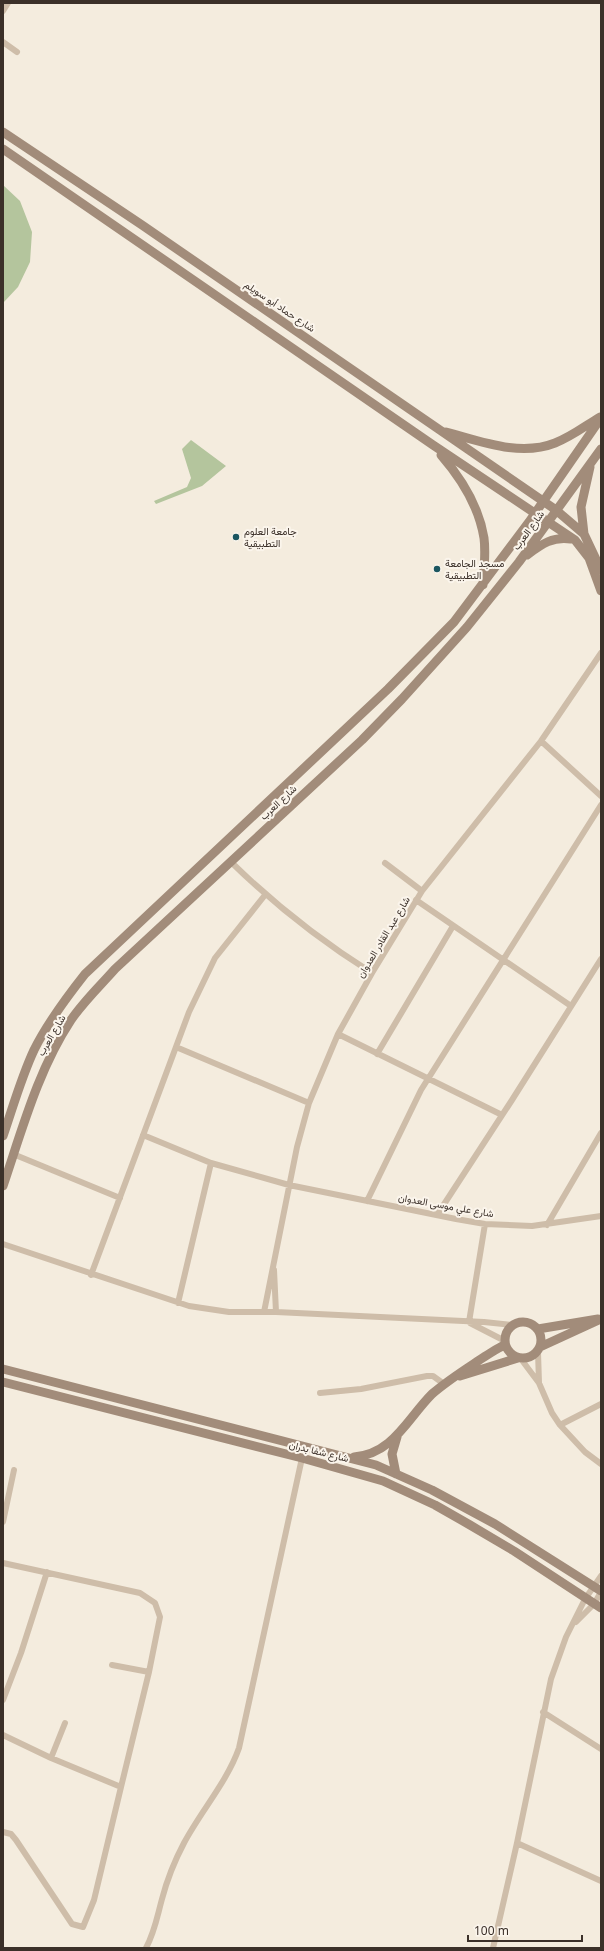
<svg xmlns="http://www.w3.org/2000/svg" width="604" height="1951" viewBox="0 0 604 1951" font-family="'Noto Sans',Vazirmatn,sans-serif">
<rect width="100%" height="100%" fill="#f4ecde"/>
<path fill="#b4c59d" d="M3 185 20 201 32 232 30 262 18 287 3 303Z
M191 440 226 466 202 486 156 504 154 501 187 487 191 478 182 449Z"/>
<g fill="none" stroke-linecap="round" stroke-linejoin="round">
<path stroke="#cebda9" stroke-width="6" d="M3 11 8 3
M3 42 17 52
M541 741 601 796
M231 862C274 904 321 941 372 973
M385 863 422 891
M416 900 571 1006
M338 1034 502 1115
M176 1047 309 1103
M377 1054 453 926
M143 1135 211 1163 289 1185 456 1219 485 1224 532 1226 601 1216
M13 1154 120 1198
M367 1201 421 1090 601 805
M437 1215 512 1100 601 959
M547 1225 601 1133
M3 1244 189 1306 229 1312H276L484 1322 513 1325
M274 1270 276 1312
M91 1275 189 1012 215 958 265 895
M178 1303 211 1163
M264 1312 297 1147 309 1103 338 1034 372 973 422 891 541 741 601 653
M469 1322 485 1224
M470 1323 505 1341
M538 1352 539 1383
M521 1359 539 1383 552 1413 560 1425 585 1452 601 1464
M320 1393 361 1389 427 1376H433L444 1384
M560 1425 601 1404
M3 1522 14 1470
M3 1563 140 1593 155 1603 160 1617 149 1672 121 1787 51 1758 3 1735
M576 1622 594 1604 601 1592
M112 1665 149 1672
M3 1700 21 1653 47 1572
M543 1712 601 1749
M51 1758 65 1723
M3 1832 11 1834 16 1840 72 1924 83 1927 94 1900 121 1787
M517 1843 601 1881
M146 1948C155 1931 157 1917 162 1899 167 1880 175 1860 184 1843 201 1811 227 1782 239 1748L302 1458
M493 1948 517 1843 551 1679 566 1637 585 1599 601 1576"/>
<path stroke="#a28c7a" stroke-width="9" d="M3 132 142 225 556 510 584 534 601 570
M3 149 433 445 575 540 589 558 601 591
M446 432C480 441 520 457 555 443 571 437 585 426 600 417
M441 455C461 478 479 507 484 538 486 553 484 569 483 585
M584 534 581 507 590 467
M527 555C542 544 553 536 571 539
M3 1136C13 1107 21 1078 34 1050 48 1022 66 998 85 974L388 689 454 622 529 522 601 418
M3 1186C22 1130 38 1070 71 1020 84 1001 100 986 115 969L362 740 402 699 467 627 519 562 601 449
M505 1340a18 18 0 1 1 36 0a18 18 0 1 1-36 0Z
M538 1329 598 1319
M540 1347 601 1319
M3 1369 376 1465 432 1490 495 1524 601 1591
M460 1376 518 1358
M3 1382 302 1458 383 1481 435 1505 470 1525 514 1551 601 1608
M354 1457C393 1454 407 1419 432 1394 448 1380 466 1369 484 1357 491 1353 497 1348 505 1345
M396 1474 392 1454 397 1437"/>
</g>
<g fill="#1b5660" stroke="#fbf5ec" stroke-width="1.5">
<circle cx="236" cy="537" r="4"/>
<circle cx="437" cy="569" r="4"/>
</g>
<g text-anchor="middle" stroke-width="4" stroke-linejoin="round" paint-order="stroke">
<g font-size="10" fill="#3b3029" stroke="#fbf5ec">
<text transform="translate(280 306) rotate(34)" y="4">شارع حماد أبو سويلم</text>
<text transform="translate(528 530) rotate(-54)" y="4">شارع العرب</text>
<text transform="translate(278 802) rotate(-43)" y="4">شارع العرب</text>
<text transform="translate(383 937) rotate(-59)" y="4">شارع عبد القادر العدوان</text>
<text transform="translate(51 1035) rotate(-60)" y="4">شارع العرب</text>
<text transform="translate(446 1205) rotate(10)" y="4">شارع علي موسى العدوان</text>
<text transform="translate(319 1451) rotate(14)" y="4">شارع شفا بدران</text>
</g>
<g font-size="10" fill="#3b3029" stroke="#fbf5ec" text-anchor="start">
<text x="244" y="535">جامعة العلوم<tspan x="244" dy="12">التطبيقية</tspan></text>
<text x="445" y="567">مسجد الجامعة<tspan x="445" dy="12">التطبيقية</tspan></text>
</g>
</g>
<rect width="604" height="1951" fill="none" stroke="#3b3029" stroke-width="8"/>
<path d="M468 1935v6h114v-6" fill="none" stroke="#3b3029" stroke-width="2"/>
<text x="474" y="1935" font-size="12" fill="#3b3029" stroke="#fbf5ec" stroke-width="3" paint-order="stroke">100 m</text>
</svg>
